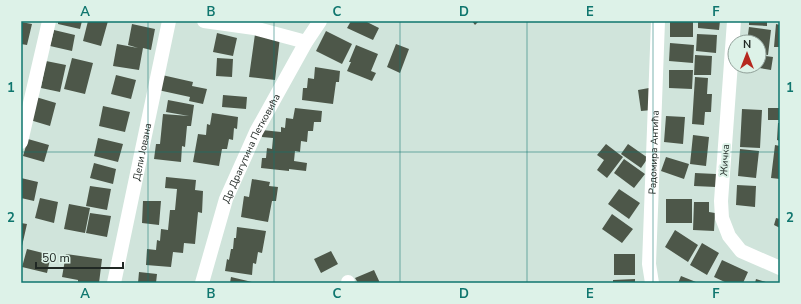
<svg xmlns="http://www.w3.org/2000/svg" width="801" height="304" viewBox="0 0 801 304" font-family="'Nunito Sans',sans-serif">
<rect width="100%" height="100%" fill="#d0e4db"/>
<path fill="#4d5749" d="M58 21H82L80 29 58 24Z
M88 21H108L101 46 83 41Z
M351 21H365L379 28 373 40 347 28Z
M472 21H479L475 25Z
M670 21H693V37H670Z
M698 21H720L719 30 698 28Z
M749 21H767V26L749 25Z
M21 22 32 24 27 45 21 44Z
M132 24 155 29 151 50 143 48 139 70 113 66 117 44 138 48 128 45Z
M776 24 780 25V47H774Z
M749 27 771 30 768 55 759 54V42H747Z
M54 30 75 35 72 51 50 46Z
M326 31 352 44 342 64 316 51Z
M217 33 237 38 233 56 213 52Z
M255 34 280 37 275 80 249 77Z
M697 34 717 35 716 53 696 51Z
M670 43 694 45 693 63 669 61Z
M396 44 409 49 400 73 387 67Z
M356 45 378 54 371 71 376 73 372 81 347 71 351 62H349Z
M695 55 712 56 711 75H694Z
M759 55 773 57 771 70 753 67 759 66Z
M72 58 93 63 85 94 64 89Z
M217 58 233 59 232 77 216 76Z
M46 61 66 65 60 92 41 88Z
M315 67 340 71 339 82H336L333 104 302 100 303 88H307L308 78 314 79Z
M669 70H693L692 89 669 88Z
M116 75 136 80 131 99 111 94Z
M162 75 193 82 192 86 207 89 203 104 189 101 190 97 158 90Z
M695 77 708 78 707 94H712L711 112H705L704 125 692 124Z
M649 88 652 110 641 111 638 90Z
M223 95 247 97 246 109 222 107Z
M36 97 56 103 50 126 30 120Z
M168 100 194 105 191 126H187L185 147 182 146 181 162 154 159 156 144H160L163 114 189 116 166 112Z
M103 106 130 112 125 132 99 126Z
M295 108 322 111 321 122H314L313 131H308L307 142 301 141 300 152 295 151 294 161 307 163 306 171 289 169V171L261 168 262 158H266L267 148 272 149 273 138 262 137V130L281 132V127L285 128 286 118 293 119Z
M768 108H780V120H768Z
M742 109 762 110 760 148 740 147Z
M212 113 238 117 237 129 234 128 233 140 229 139 227 149H222L219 166 193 162 198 134 206 135 207 124 210 125Z
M666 116 685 117 683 144 664 142Z
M778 123H780V141L777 140Z
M693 135 709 137 706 166 690 164Z
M98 138 123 144 118 162 94 156Z
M28 139 49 145 44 162 23 156Z
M606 144 623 157 607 178 597 170 604 160 597 155Z
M628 144 648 158 641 168 621 154Z
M775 145 780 146V179L771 178Z
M740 149 759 151 756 178 738 176Z
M666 157 689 164 684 179 661 171Z
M624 159 645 174 634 188 614 173Z
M94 163 116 169 113 184 90 178Z
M695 173 716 174V187L694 186Z
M166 177 196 180 195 190 203 191 202 213 198 212 195 244 184 243 183 253 173 252 171 267 146 265 147 249 156 250 157 240 160 241 161 229 168 230 170 210H175L177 189 165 188Z
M21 178 38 182 34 201 21 198Z
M252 179 270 182 269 186 278 187 276 201H272L268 222 241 217 244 196 249 197Z
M737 185 756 186 755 207 736 205Z
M90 186 111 189 107 210 86 206Z
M619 189 640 203 629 219 608 204Z
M40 198 58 202 54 223 35 218Z
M666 199H692V223H666Z
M143 201H161L159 225 142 223Z
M694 202H709V212L715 213 714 231 693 230Z
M69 204 90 208 85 233 64 229Z
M90 213 111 216 107 237 86 233Z
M612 214 633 229 622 243 602 229Z
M776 218 780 219V228L774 225Z
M21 223 27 224 22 246H21Z
M237 227 266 231 262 253 258 252 256 264 253 263 252 275 225 271 227 259 229 260 231 249H233L234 238H236Z
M675 230 698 245 688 262 665 247Z
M702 243 719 253 707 275 690 265Z
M27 249 51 255 47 273 22 267Z
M331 251 338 264 321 273 314 259Z
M66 254 102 259 99 283H78V280L62 277Z
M614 254H635V275H614Z
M722 260 748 272 743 283H727L714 277Z
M374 270 380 283H358L355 278Z
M139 272 157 274 156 283H138Z
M681 276 696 282V283H678Z
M231 277 252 282V283H230Z
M635 279V283H613V280Z
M756 279 769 283H755Z"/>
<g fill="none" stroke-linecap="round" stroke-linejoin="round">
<g stroke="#fff" stroke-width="14">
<path d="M204 21 254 28 306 42"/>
<path d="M734 21 721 201 722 218 729 236 741 251 780 268"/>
<path d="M21 142 49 21"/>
<path d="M348 282V283"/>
<path id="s1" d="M114 283 169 21"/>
<path id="s2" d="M202 283 226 199 256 132 306 42 320 21"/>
<path id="s3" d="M652 283 649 264 658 21"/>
</g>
</g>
<path fill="none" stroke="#0f766e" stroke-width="1" stroke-opacity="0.55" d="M148 21V283M274 21V283M400 21V283M527 21V283M653 21V283M21 152H780"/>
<g text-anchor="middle" stroke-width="4" stroke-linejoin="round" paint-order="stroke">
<g font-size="10" fill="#202824" stroke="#ddf2e8">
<text dy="4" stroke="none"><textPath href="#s2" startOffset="144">Др Драгутина Петковића</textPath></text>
<text dy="4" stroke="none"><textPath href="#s1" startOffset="134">Дели Јована</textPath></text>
<text dy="4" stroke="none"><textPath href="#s3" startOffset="131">Радомира Антића</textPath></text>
<text transform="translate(724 160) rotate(-86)" y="4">Жичка</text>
</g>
</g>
<rect width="801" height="304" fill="none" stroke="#ddf2e8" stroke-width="44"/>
<g transform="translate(747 54)"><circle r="19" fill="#ddf2e8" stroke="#91a19a"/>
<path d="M0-3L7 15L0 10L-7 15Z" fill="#b6281f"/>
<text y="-6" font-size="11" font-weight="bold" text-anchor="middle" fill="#202824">N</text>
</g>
<path d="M36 262v6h87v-6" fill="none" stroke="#202824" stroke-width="2"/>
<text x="42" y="262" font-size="12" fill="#202824" stroke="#ddf2e8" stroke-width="3" paint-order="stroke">50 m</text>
<rect x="22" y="22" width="757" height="260" fill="none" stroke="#0f766e" stroke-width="1.5"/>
<g font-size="13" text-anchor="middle" font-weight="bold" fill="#0f766e">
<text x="85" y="16">A</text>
<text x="211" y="16">B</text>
<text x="337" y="16">C</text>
<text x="464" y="16">D</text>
<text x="590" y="16">E</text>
<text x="716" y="16">F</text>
<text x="11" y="92">1</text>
<text x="790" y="92">1</text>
<text x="11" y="222">2</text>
<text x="790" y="222">2</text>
<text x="85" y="298">A</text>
<text x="211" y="298">B</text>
<text x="337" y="298">C</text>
<text x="464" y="298">D</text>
<text x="590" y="298">E</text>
<text x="716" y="298">F</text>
</g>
</svg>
